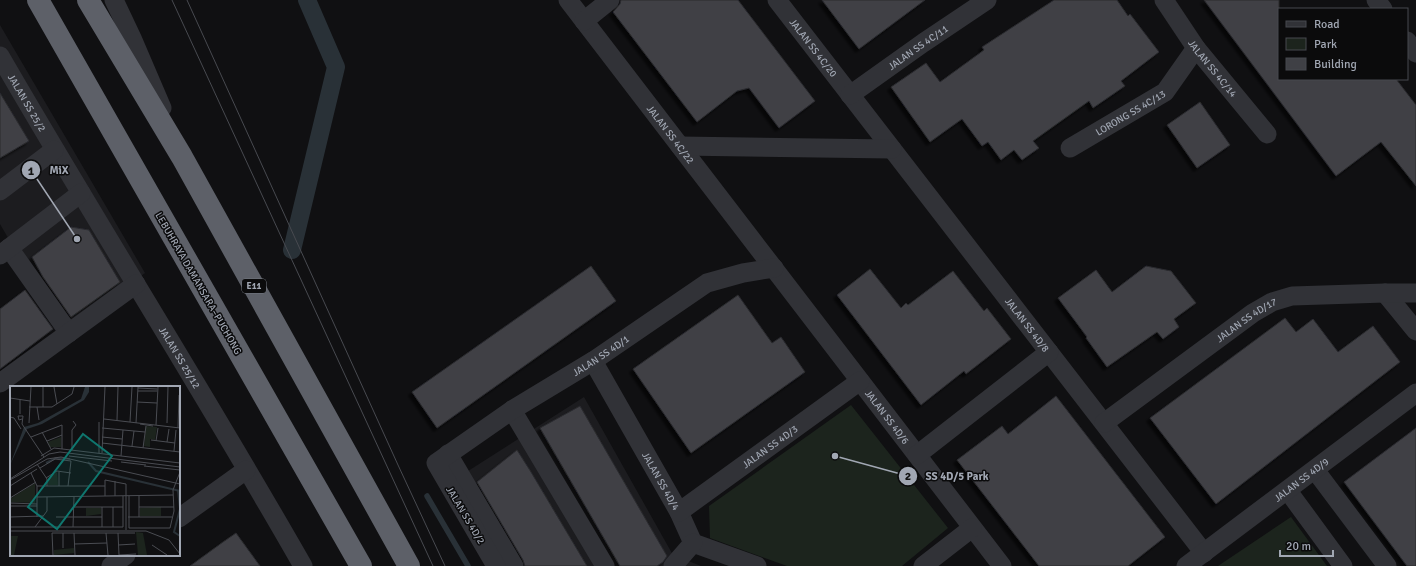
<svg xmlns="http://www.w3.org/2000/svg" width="1416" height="566" viewBox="0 0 1416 566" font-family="Signika,sans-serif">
<defs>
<filter id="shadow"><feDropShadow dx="-3.5" dy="3.5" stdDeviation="1" flood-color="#0009"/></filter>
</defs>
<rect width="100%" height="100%" fill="#101012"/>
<path fill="#1c1c1f" d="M0 25 145 273 63 333 0 224Z
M584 397 673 555 701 566H505L454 480Z"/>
<path fill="#1c241d" d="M851 405 948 528 902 566H787L710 538 709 506Z
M1291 517 1327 566H1218Z"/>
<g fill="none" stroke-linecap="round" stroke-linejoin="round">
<path stroke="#293137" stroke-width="5.5" d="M427 496 468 566"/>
<path stroke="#293137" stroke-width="18" d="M292 250 336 67 307 0"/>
</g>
<path fill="#3f4045" stroke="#2a2a2e" filter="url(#shadow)" d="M621 0H738L815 101 779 128 749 88 737 91 697 122 613 12 620 4Z
M822 0H925L859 49Z
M1054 0H1117L1128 16 1130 14 1159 52 1121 81 1125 86 1093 108 1089 101 1033 141 1039 148 1022 160 1014 150 1001 160 988 142 982 146 962 119 930 142 891 87 926 63 940 82 984 50 982 47Z
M1204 0H1279V79H1396L1416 105V186L1381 142 1336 176Z
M0 93 29 141 0 158Z
M1200 102 1230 145 1197 168 1167 125Z
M71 227 89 230 120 282 71 317 43 277 32 257Z
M591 266 616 301 437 428 412 392Z
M1146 266 1171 271 1196 303 1174 319 1179 327 1163 339 1157 332 1107 367 1086 338 1087 337 1058 298 1096 270 1112 292Z
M870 269 901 308 906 303 908 305 953 271 984 311 987 308 1011 339 966 374 964 371 921 405 837 295Z
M25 290 53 329 0 369V309Z
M738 295 772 343 781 337 805 372 691 453 633 369Z
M1285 318 1296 332 1313 319 1338 352 1373 326 1400 362 1216 504 1150 418Z
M1056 396 1165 537 1128 566H1039L957 460 1002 426 1008 434Z
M580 406 667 556 663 562 657 566H620L540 428Z
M1416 428V566H1407L1344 482Z
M517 450 531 472 587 566H525L523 560 477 482Z
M236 533 260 566H190L223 542Z"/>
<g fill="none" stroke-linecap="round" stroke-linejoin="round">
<g stroke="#313237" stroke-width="19">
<path d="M114 0 132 38 162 108"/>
<path id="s1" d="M568 0 1002 566"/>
<path id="s2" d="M777 0 1204 553"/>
<path id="s3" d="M1164 0 1196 48 1267 134"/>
<path d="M1376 0 1383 9"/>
<path d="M584 21 610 0"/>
<path d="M1407 41 1416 53"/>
<path id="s4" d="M0 56C99 227 205 394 303 566"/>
<path id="s5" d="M850 95 923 43 987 0"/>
<path d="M680 146 892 149"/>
<path id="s6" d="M1070 148 1165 92 1196 48"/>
<path d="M0 191 54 150"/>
<path d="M9 248 69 333"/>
<path d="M0 255 81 193"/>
<path d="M1385 293 1416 331"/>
<path id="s7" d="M593 361 679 512 693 543 757 566"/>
<path d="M0 383 136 284"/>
<path d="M512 410 605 566"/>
<path id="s8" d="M1104 423 1253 313 1272 302 1292 296 1385 293H1416"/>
<path d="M448 454 514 566"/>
<path d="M917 455 1049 352"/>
<path d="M1315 470 1387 566"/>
<path d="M1288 491 1343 566"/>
<path id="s9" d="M679 512 860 381"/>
<path d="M179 518 246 470"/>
<path d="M111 566 126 555"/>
<path id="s10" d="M496 566 436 463 512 410 593 361 707 283 743 273 774 268"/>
<path d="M673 566 693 543"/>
<path d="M923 566 972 528"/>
<path id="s11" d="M1186 566 1416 393"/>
</g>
<path stroke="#5d6068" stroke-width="22" d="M38 0 361 566
M88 0 182 157 409 566"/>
<path stroke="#484a50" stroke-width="1" d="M172 0 433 566
M187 0 398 465 445 566"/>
</g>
<g text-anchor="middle" stroke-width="3" stroke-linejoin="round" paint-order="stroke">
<rect fill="#0b0b0c" stroke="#747881" stroke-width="1" x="242" y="279" width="24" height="14" rx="3"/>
<g font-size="9" font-weight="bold" fill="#a1a7b3">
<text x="254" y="289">E11</text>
</g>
<g font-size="10" fill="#a1a7b3" stroke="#0b0b0c">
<text dy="4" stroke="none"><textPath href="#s5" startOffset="83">JALAN SS 4C/11</textPath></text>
<text dy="4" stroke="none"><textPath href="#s2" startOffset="60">JALAN SS 4C/20</textPath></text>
<text dy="4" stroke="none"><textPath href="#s3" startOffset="84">JALAN SS 4C/14</textPath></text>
<text dy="4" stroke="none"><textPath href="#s4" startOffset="54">JALAN SS 25/2</textPath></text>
<text dy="4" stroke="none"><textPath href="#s6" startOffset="70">LORONG SS 4C/13</textPath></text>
<text dy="4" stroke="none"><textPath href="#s1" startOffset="169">JALAN SS 4C/22</textPath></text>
<text transform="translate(199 283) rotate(60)" y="4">LEBUHRAYA DAMANSARA–PUCHONG</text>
<text dy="4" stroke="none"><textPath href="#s8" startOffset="176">JALAN SS 4D/17</textPath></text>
<text dy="4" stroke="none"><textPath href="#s2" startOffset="410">JALAN SS 4D/8</textPath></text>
<text dy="4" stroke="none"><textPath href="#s10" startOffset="316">JALAN SS 4D/1</textPath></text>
<text dy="4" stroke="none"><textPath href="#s4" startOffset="351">JALAN SS 25/12</textPath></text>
<text dy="4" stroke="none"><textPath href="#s1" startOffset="525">JALAN SS 4D/6</textPath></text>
<text dy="4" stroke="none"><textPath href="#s9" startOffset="112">JALAN SS 4D/3</textPath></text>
<text dy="4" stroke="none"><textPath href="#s7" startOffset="138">JALAN SS 4D/4</textPath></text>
<text dy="4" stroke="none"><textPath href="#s11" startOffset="144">JALAN SS 4D/9</textPath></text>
<text transform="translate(466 515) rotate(59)" y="4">JALAN SS 4D/2</text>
</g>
</g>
<g transform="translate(10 386)">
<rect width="170" height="170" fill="#101012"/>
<path d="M136 40 147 41 145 54 140 53V61L134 60ZM51 51V61H40L38 56ZM47 86 48 99H38V92ZM25 97V117L0 116V113ZM151 121V130H130V122ZM76 122H91V128L76 130ZM126 146 133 147 137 169H128ZM0 150H8L4 169H0ZM64 162V167L44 169V164Z" fill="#1c241d"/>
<path d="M75 1H79V6L74 14 32 38 17 43 0 79 14 41 28 37 71 13Z" fill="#293137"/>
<path fill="none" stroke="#293137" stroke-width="2" d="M78 76 86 85 170 105M36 77 46 72 60 73M168 104 170 123 164 146 170 150"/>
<path fill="none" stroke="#4a4c52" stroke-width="1" d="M44 1 47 18M128 2 147 3M128 5H147M0 12 20 15M127 16 147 17M19 21H42L62 8 64 1M27 21 29 34M33 21V1M10 28V13M0 31 4 32 11 43M12 33 9 34 8 30H13L12 38 34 71M94 33 170 42M107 34 108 1M89 36V67M120 36 122 1M19 37 21 1M126 37 128 1M157 37 158 1M130 38 143 40M146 39 148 1M92 42 135 46M168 42 169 9M32 46 41 63M21 51 52 39V63M92 51 112 53M141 54 165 57M37 55 52 49M146 55 148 42M157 56 159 43M92 57 170 66M122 60 124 45M133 62 136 40M62 64V44L66 39 63 35M164 65 166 44M92 67 95 1M31 70 44 62 170 77M59 70 102 75M111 70 113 44M111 76 136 79M27 78 37 93V100M134 80 170 84M30 82 45 73 61 75 58 100M21 87 27 100V131M36 92 47 85 61 87M0 93 39 68 50 66 170 81M0 94 37 73 51 71 170 98M105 95V110M0 100 27 83M27 100H95M49 100V86M95 110V94L116 98V144M119 110V142H160L164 125 163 104 170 86M129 110V131M27 111 163 109M0 112 26 96M0 117 27 118M0 120H27M64 121H113M92 121V141M103 121V141M129 121H164M0 131 33 130M46 131H92M118 131H162M0 141H113V110M25 141 37 125V111M63 141 64 111M0 145H136L159 154 170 168M42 147H125M42 147 43 169M53 147V162M64 147 65 169M96 147 98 169M108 147 109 169M64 158 97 157M108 159 125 158M142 159 157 169M109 169 126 168"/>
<path fill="#0f766e" fill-opacity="0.15" stroke="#0f766e" stroke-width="2" d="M73 48 102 70 47 143 18 121Z"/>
<rect width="170" height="170" fill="none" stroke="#a1a7b3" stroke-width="2"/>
</g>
<path fill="none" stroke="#a1a7b3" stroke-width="1.5" d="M77 239L31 170M835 456L908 476"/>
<g fill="#a1a7b3" stroke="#0b0b0c" stroke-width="1.5">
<circle cx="77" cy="239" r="4"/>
<circle cx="835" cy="456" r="4"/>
<circle cx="31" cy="170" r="10"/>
<circle cx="908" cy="476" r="10"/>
</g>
<g font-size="12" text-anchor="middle" font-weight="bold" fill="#111">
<text x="31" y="175">1</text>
<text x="908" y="480">2</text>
</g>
<g font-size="11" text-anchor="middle" font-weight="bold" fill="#a1a7b3" stroke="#0b0b0c" stroke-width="3" stroke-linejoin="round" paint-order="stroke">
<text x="59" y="174">MiX</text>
<text x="957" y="480">SS 4D/5 Park</text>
</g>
<rect x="1278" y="8" width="130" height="72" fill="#0b0b0c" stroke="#47494f"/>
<rect x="1286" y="21" width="20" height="6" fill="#313237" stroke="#47494f"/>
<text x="1314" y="28" font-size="12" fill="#a1a7b3">Road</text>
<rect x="1286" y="38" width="20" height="12" fill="#1c241d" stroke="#47494f"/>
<text x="1314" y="48" font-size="12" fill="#a1a7b3">Park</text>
<rect x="1286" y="58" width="20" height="12" fill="#3f4045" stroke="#47494f"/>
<text x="1314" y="68" font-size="12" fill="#a1a7b3">Building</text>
<path d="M1280 550v6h53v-6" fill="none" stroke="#a1a7b3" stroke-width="2"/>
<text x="1286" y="550" font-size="12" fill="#a1a7b3" stroke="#0b0b0c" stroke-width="3" paint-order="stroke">20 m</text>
</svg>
